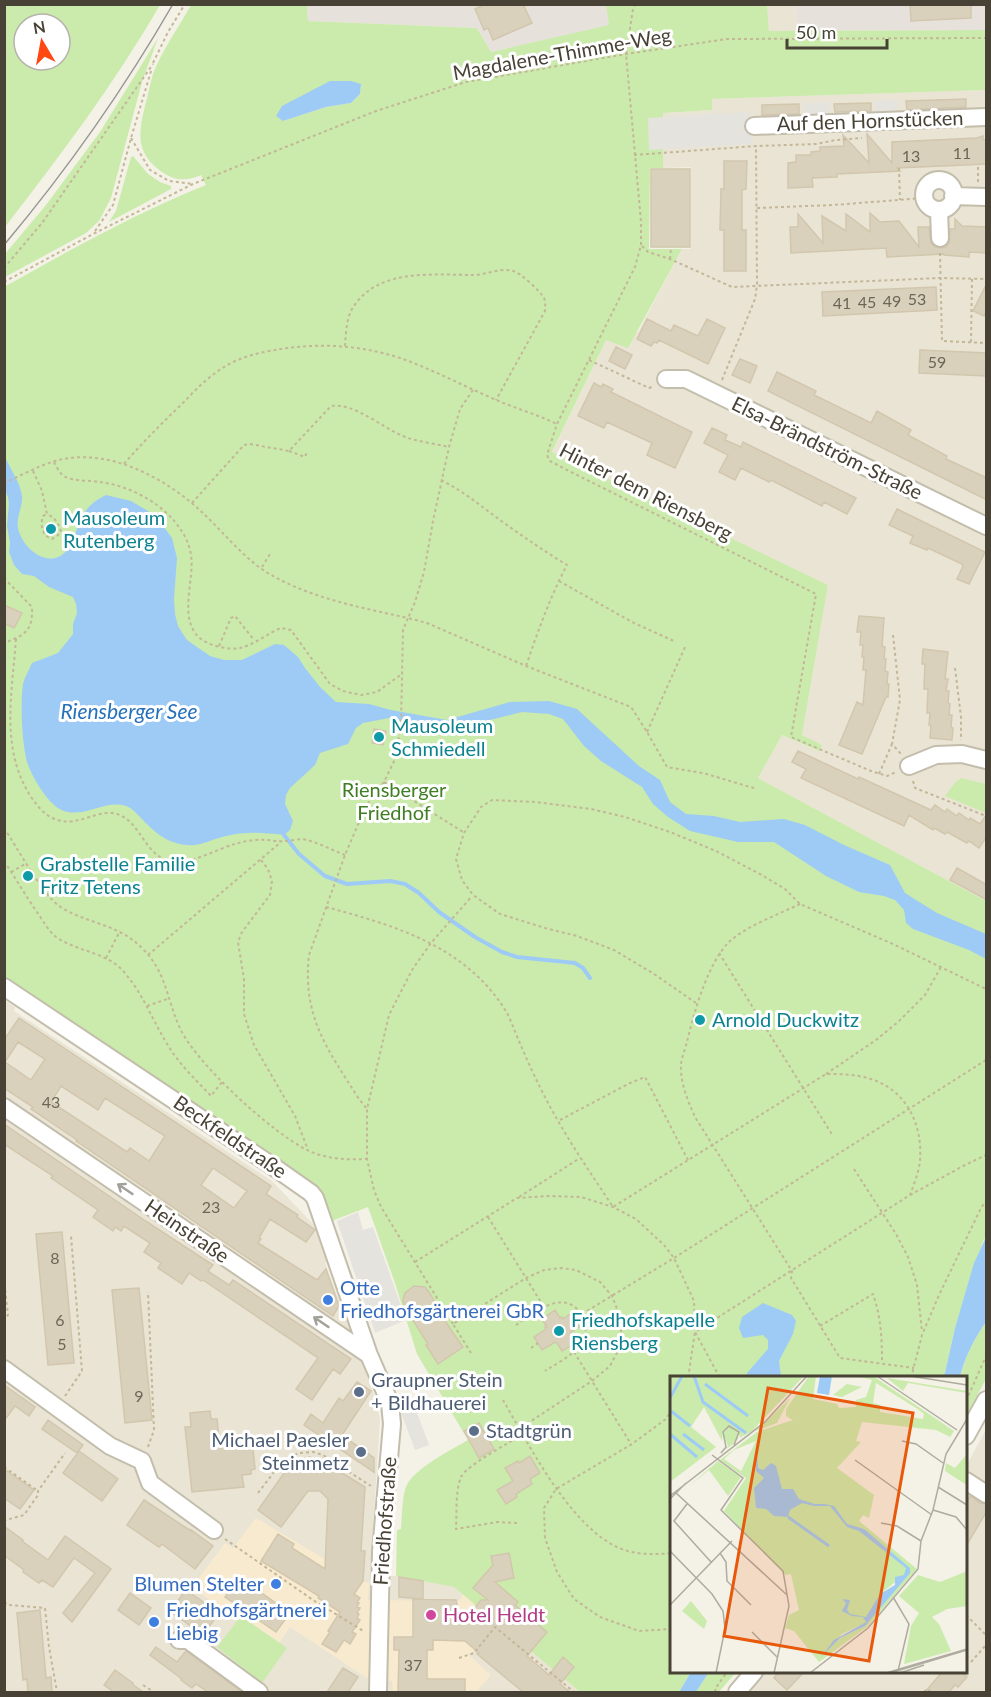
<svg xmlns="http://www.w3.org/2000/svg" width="991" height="1697" viewBox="0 0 991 1697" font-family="Lato,sans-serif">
<rect width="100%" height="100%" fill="#f4f1e6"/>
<path fill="#e9e4d4" d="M767 5H796L797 31H769Z
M986 90V901L758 778 782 735 818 751 821 746 802 735 828 585 552 453 606 340 638 332 682 249H691V167L663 168V113L712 110 711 99Z
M4 1000 15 1007 14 1011 272 1181 313 1224 327 1262 325 1263 374 1394 380 1419 370 1575 396 1576 454 1587 580 1692H5Z
M986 1430V1692H746L764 1672H966V1466Z"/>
<path fill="#f8eacf" d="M256 1518 362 1581 369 1583 368 1600 459 1601 463 1594 495 1621 470 1656 491 1675 476 1692 470 1689 469 1692H393L392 1681 365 1677 290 1627 279 1643 241 1617 237 1621 192 1587 225 1543 233 1548Z"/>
<path fill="#e6e2db" d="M307 5H606L610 25 491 52 477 28 308 21Z
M796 5H986V30L797 31Z"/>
<path fill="#caebac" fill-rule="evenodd" d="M5 4 160 5C115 83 60 156 5 227ZM24 24H60V60H24Z
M606 4 767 5 769 31 986 30V90L712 99V110L663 113V168H650L649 249H682L628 348 606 340 552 452 828 585 802 735 822 745 819 751 782 735 758 778 986 901V1237L983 1241 955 1328 944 1377 672 1378V1672H691L679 1692H580L454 1587 396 1576 397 1530 401 1529C402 1519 402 1496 406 1487 413 1469 451 1450 468 1440L417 1354 395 1283 368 1207 329 1222 319 1188 5 978 4 287C70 250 136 213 206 185L201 175C184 182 173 181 158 169 135 151 139 131 145 106 148 95 150 84 153 74 162 50 179 27 191 5H307L308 21 477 28 491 52 609 25ZM330 82 361 84 360 94 351 103 326 107 283 121 313 91Z
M158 38 142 82 111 198 99 221 86 233 5 277V254L46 205 100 132Z
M133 156 148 174 160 182 171 186V189L109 222 116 211 131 157Z
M961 778 986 784V813L945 796 955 783Z
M986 1322V1379L966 1416V1378H960C965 1357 974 1339 986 1322Z
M241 1616 287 1648 262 1683 217 1647Z
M709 1672H736L719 1692H696Z"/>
<path fill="#e5e3de" d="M898 100V112L875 113V101Z
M830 102V115L804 116V103Z
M750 112 752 144 649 150 648 118Z
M358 1212 363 1230 373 1227 406 1320 375 1333 337 1221Z
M411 1397 429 1445 415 1450 397 1402Z"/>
<path fill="#9ecbf5" d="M330 81H351L361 84 360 94 351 103 326 107 283 121 276 116 282 106Z
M4 454C9 468 20 481 22 496 23 506 16 517 18 528 22 549 51 572 68 549 71 546 72 540 74 536 83 515 84 506 106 495L131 501 148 511 161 523 172 538 177 558 174 599 175 614 178 626 187 640 210 656 224 660H242L275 644 284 645 298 657 305 668 320 687 336 702 369 704 391 710 447 720 510 702 549 701 577 709 639 766 660 780 670 802 686 814 714 816 740 822 784 819 805 825 844 845 890 865 905 893 937 913 986 934V959L969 950 913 929 906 923 904 910 895 900 884 896 859 892 826 876 774 842H738L690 831 668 817 653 804 642 787 601 761 584 746 563 719 549 714 522 712 442 732 389 718 363 723 356 728 348 744 320 753 315 765 290 788 286 795 285 804 293 821 290 830 284 835C263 833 247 831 226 836 212 839 200 847 186 845 166 843 153 831 140 817 136 813 132 808 126 806 106 799 85 818 64 811 49 806 34 780 28 765 22 748 20 703 23 684 25 676 29 670 32 663L58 653 73 634V624L77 613 76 604 73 597 49 587 34 576 22 574 14 565 9 552 10 543 7 526 9 504 8 497 5 490Z
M986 1237V1322C974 1339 965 1357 960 1377H944L955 1328 974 1263Z
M763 1303 792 1315 796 1321 793 1334 779 1361 781 1377H747V1373L768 1349V1340L763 1335 743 1338 739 1328 742 1317Z
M691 1672H709L696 1692H679Z"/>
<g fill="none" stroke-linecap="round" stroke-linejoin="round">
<path stroke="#9ecbf5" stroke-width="4" d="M284 835 299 854 325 876 347 884 390 881 405 884 419 893 439 912 475 937 502 952 517 957 575 963 583 968 590 978"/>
</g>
<path fill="#dad1bd" stroke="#d2c6ad" stroke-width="1.5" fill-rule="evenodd" d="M486 4H523L532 23 493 40 488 28 484 30 475 9Z
M910 4H971V18L911 21Z
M966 99V107L907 110 906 101Z
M871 103V111L835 112 834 104Z
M799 104V114L762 115V105Z
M867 134 892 163V142L977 138 983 136V140H987V164L897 168 900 171 837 174V177L812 178 813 187 788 188V163L796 162V155H811V152L820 151V147L844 146 843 135 869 163Z
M724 161H747L746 189 742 190V230H746V271H724V230H720L721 189H724Z
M651 169H690V247H651Z
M870 213 880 222 899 221 919 247 918 227H929L931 243 935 247 940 248 946 247 949 242 950 229H955V219L962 226 987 227V253L969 252V257L944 255V254L887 257 886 248 791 253 790 227H798V214L823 243 822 216 846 231V214L870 232Z
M987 283V310L984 316 973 311Z
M936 287 937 310 823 316 822 292Z
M647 319 671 331 674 325 698 336 707 319 725 328 708 364 659 340 657 343 654 342 651 346 637 339Z
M616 347 632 355 625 369 609 361Z
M920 350 987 353V376L919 373Z
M740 359 757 366 750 383 732 375Z
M777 372 816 391 814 395 871 423 877 411 911 430 908 435 947 456 946 459 987 478V500L768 391Z
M594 383 601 387 603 384 613 389 611 392 692 432 675 468 647 455 652 443 607 422 604 428 578 416Z
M712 428 727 435 725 440 741 447 743 442 856 498 847 514 824 502 822 506 771 480 769 482 741 468 735 480 719 472 728 455 704 443Z
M897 509 985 552 969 584 957 579 963 566 962 564 928 548 927 550 910 543 913 536 889 525Z
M4 605 22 613 14 628 4 623Z
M859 616 884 618 882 646 885 647 884 659H886L885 671 888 672 887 684H889L888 697H886L862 754 839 745 857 702 863 705 866 670H863L864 657H862L863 645H860L861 632H857Z
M923 649 948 652 945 679H948L946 691H949L948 703 950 704 949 715H952L951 727 953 728 952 740 930 738 931 726 929 725 930 713H927L928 689H924L925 664H922Z
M374 729 386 731 383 745 372 743Z
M798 751 858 779 859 777 931 810 935 805 945 812 947 809 957 816 959 813 969 820 970 818 980 824 987 814V836L979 848 969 841 967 843 947 832 945 834 934 828 933 830 909 815 904 826 801 778 806 769 792 762Z
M957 868 987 885V900L950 880Z
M19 1018 271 1186 266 1194 298 1215 297 1217 315 1230 306 1242 270 1219 259 1238 261 1239 258 1243 317 1280 326 1269 339 1306 333 1316 76 1141 77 1140 31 1109 33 1107 4 1088V1040ZM18 1042 45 1059 31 1080 5 1062ZM61 1086 98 1110 105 1098 165 1136 149 1161 130 1148 127 1152 51 1102ZM213 1168 247 1191 234 1208 201 1185Z
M4 1124 147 1222 213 1265 208 1271 229 1285 233 1280 351 1359 340 1374 333 1369 312 1400 296 1389 318 1358 203 1280 201 1281 189 1273 182 1284 158 1268 161 1263 144 1252 150 1243 124 1226 121 1231 115 1227 113 1231 93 1217 98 1210 51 1178 53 1176 4 1144Z
M62 1232 74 1363 48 1365 36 1234Z
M414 1286 425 1287 429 1292 449 1327 463 1347 438 1364 426 1345 428 1344 404 1306 403 1299 405 1293Z
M139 1288 152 1420 125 1423 112 1290Z
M555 1310 560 1318 562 1317 563 1319 570 1314 579 1327 571 1332 572 1334 570 1335 576 1343 562 1351 557 1343 555 1342 542 1350 534 1337 546 1329 545 1327H547L542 1319Z
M357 1382 371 1391 342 1435 374 1458V1472L304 1425 311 1414 323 1423 339 1398 343 1401Z
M4 1385 35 1407 29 1416 15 1406 4 1421Z
M210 1411 211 1419H217L220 1448 245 1446V1450L253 1449 255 1469 251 1470V1474L242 1475 244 1487 192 1492 185 1427H191L190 1413Z
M48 1420 83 1445 77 1453 42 1429Z
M479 1423 494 1449 479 1458 464 1431Z
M79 1451 118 1479 102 1501 63 1473Z
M530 1456 540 1473 530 1479 532 1484 516 1494 517 1497 506 1504 497 1490 513 1481 505 1468 518 1461 519 1463Z
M310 1457 324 1462 365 1487 361 1551H365L363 1581 354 1594 360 1598 357 1602 359 1603 357 1607 360 1608 357 1613 359 1614 357 1618 360 1620 352 1632 356 1634 350 1644 344 1640 336 1652 322 1644 330 1632 328 1631 340 1612 318 1598 319 1596 261 1561 278 1534 294 1544 292 1548 325 1569 328 1499 320 1491H308L281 1527 258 1510 289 1466 298 1460Z
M4 1469 34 1490 20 1509 4 1498Z
M970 1496 980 1503 987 1504V1511L966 1546V1505Z
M144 1500 191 1531V1530L213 1546 195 1569 162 1544 159 1547 127 1525Z
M4 1526 23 1540 22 1541 48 1560 65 1536 111 1569 72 1622 63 1613 95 1573 74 1558 53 1587 42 1580 39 1583 23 1572 24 1570 4 1555Z
M509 1553 514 1578 495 1582 518 1602 515 1605 547 1632 527 1656 549 1675 563 1657 574 1667 560 1684 570 1692H523L477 1654 479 1653 465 1641 433 1640V1650H427V1679H465V1692H398L399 1650H394V1637H413V1599L456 1600 462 1623 481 1600H488L473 1588 493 1565 491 1556Z
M239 1577 290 1613 276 1632 225 1597Z
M399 1577 423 1581V1599L399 1597Z
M186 1590 219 1613 203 1635 170 1611Z
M130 1593 151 1608 139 1625 118 1610Z
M40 1610 46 1678 51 1677 52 1692H28L27 1679 23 1680 17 1613Z
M156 1647 177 1662 186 1651 242 1692H208L196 1684 192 1688 181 1680 182 1679 150 1655Z
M343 1668 358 1677 348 1692H327Z
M115 1670 133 1683 132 1684 143 1692H114L104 1685Z
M779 1671H805L787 1690 774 1678Z
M943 1671H961L967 1677 958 1687 955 1685 949 1692H925Z"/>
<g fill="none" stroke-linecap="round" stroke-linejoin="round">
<g stroke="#c3bdab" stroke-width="20">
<path id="minor" d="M754 126 986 117
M924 195a15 15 0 1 1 30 0a15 15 0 1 1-30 0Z
M953 196 986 197
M939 210 940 238
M666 379H686L986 526
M909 766 936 755 962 754 986 760
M4 987 274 1167 311 1193 315 1198 369 1355 390 1403 392 1424 381 1552 378 1692
M4 1107 369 1355
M4 1369 110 1446 142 1461 150 1483 214 1530
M966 1436 986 1400
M966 1481 986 1494
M179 1640H188L259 1692
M737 1692 754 1672"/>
</g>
<path stroke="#c3b798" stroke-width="2" stroke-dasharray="3 3" stroke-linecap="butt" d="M636 4 633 9 626 54 641 222V245L635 267 625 287 557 424 547 455 550 461 567 470 816 594 791 737 871 771 887 776 896 772
M153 63 168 32 185 4
M131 138 150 170 169 181 193 184
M634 155 756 146 816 144 836 140 862 138
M899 168 900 200
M978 182V165
M757 208 833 205 924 198
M95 231 113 205 131 138 152 68
M642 246 648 252 670 259 732 287 940 278 986 279
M940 253 942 341 986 343
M670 259 671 248
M4 268 42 223 153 64
M4 282 93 234 193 184 376 111 466 82 626 54 727 39 986 38
M971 342 972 279
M345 346C346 333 346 317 354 306 379 268 434 275 473 275 487 275 500 267 513 271 520 272 541 292 544 298 546 303 545 306 545 311L496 400
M589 360 649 388 654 386
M722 380 755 299 757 285 756 146
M473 390 460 409 449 447 433 521 424 572 415 602 408 618 427 623 526 666 631 707 647 732 667 767 703 773 757 789
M289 451 305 457 307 452
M54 462C57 467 59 473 64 476 74 482 90 480 100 482 131 486 164 504 181 530 186 537 190 547 191 555 195 580 177 620 201 639 210 646 229 650 240 648 254 645 268 633 281 628L291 630 330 684 343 691 361 695 377 692 402 674
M124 464C143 442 163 422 184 402 195 390 207 378 221 369 238 357 261 352 281 349 324 342 370 346 411 362 439 373 466 387 494 399 514 408 536 414 557 424
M33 471 42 491 47 514C55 518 59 523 61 532L57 536 52 539C42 536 40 525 43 516L47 514
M441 480C463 491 481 506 500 520 522 536 544 551 567 565 550 597 538 631 526 666
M4 483C20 476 38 466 55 461 107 446 166 478 203 513 223 532 242 556 266 572 309 598 359 607 408 618L403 630 401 722 396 757 384 782 366 806 345 855 309 955C302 1017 328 1050 359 1099L367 1109
M192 503 244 445 250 444 289 451 331 406C355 402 386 431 408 438 421 442 436 444 449 447
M262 567 270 554
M4 578 32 607C33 630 26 635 4 643
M559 581 632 622 676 642
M893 635 900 700 892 744 901 754
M16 639C12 694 0 749 31 797 39 808 46 817 58 820 77 826 93 812 112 813 141 816 143 859 174 862 191 864 217 849 235 844 244 841 256 839 266 840 272 840 278 842 284 841 291 841 300 838 307 840 319 843 332 850 345 855
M219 646 231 618 235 616 254 640
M955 668 961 717V740
M647 732 685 647
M879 774 892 744
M913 781 915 788 986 816
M384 782 463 832
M4 828C17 847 42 894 59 906 86 924 118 923 143 949 167 974 166 997 179 1026 194 1062 273 1134 309 1151 327 1159 347 1160 367 1159
M261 860 268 869 272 881 270 895 242 932 238 942 244 979V1014L254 1045 295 1116 308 1150
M4 861C16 879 27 898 39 915 44 923 49 931 56 937 78 952 107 952 124 972 144 995 153 1022 169 1047 180 1065 196 1080 211 1096L222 1082
M11 872 27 863
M800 904C779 914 747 926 730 941 708 962 694 1012 687 1042 685 1049 682 1057 681 1064 680 1083 688 1101 695 1117L792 1271 791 1278 840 1358 914 1368
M326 907C393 925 463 945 504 1008 510 1017 514 1030 519 1041 527 1060 536 1080 546 1099 565 1136 590 1172 613 1207L826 1074C838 1074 851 1074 863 1077 903 1085 923 1121 920 1160 919 1172 914 1184 910 1195L695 1332 720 1378
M719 953 833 1136
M148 955 281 842
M106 958 120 931
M696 1003 654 974 614 950 577 936 545 928 500 914 473 895 462 880 456 859 464 833 481 807 492 800 535 802 591 809 625 817 670 832 716 851 760 874 785 889 800 904 893 944 986 989
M147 1006 170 998
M826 1074 876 1040 898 1022 925 995 941 967
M560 1120 630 1083 645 1077 688 1160
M854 1169 896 1234 908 1257 917 1285 922 1332
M910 1195 965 1165 986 1155
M519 1197 580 1158
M488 1217 544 1307
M415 1262 517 1198 549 1196 581 1197 613 1207 636 1219 664 1245 674 1258 694 1301 695 1332 688 1378
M4 1278 8 1315 4 1320
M582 1314 674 1258 986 1060
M453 1324 381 1207 374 1190 367 1159V1109L389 1015 412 970 431 943 472 896
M516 1325C535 1312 566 1286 583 1317 587 1324 586 1336 581 1343 573 1356 557 1363 545 1371
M820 1326 873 1294C881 1317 882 1339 882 1363
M531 1348 538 1343
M574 1352 631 1444
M471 1353 453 1324 526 1278 544 1270 561 1268 576 1270 600 1282 612 1296 619 1314 621 1330 620 1347 610 1366 592 1381 519 1429
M911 1378 922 1335 939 1295 981 1208 986 1201
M65 1396 82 1371 71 1236
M503 1400C529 1445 567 1520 613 1545 631 1555 652 1555 672 1553
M966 1401 986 1356
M672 1409 666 1419 632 1444 556 1489 544 1508 545 1538 557 1572 574 1599 600 1617 639 1631 672 1629
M148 1447 154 1430 148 1292
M4 1467 38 1491
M258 1493 284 1459 299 1453 313 1452 323 1455 371 1486
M4 1522 6 1520 24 1515 38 1495V1491L65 1453
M517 1523 497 1522 456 1529C457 1513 455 1492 461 1477 468 1464 508 1444 523 1434
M225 1539 313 1600 365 1632
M4 1602 9 1605 45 1608 49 1647 57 1692
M966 1615 986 1635
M459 1658 474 1653 495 1627 574 1692
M971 1662 986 1645
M143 1685 154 1692
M716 1692 715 1689 727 1672
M924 1692 927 1689 931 1692"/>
<use href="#minor" stroke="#fff" stroke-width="16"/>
<path stroke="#969696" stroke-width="1.5" d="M4 245C67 170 124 89 173 4"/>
</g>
<defs><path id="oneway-shaft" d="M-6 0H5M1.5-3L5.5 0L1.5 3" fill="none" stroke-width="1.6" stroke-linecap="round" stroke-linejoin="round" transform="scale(1.5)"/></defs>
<g stroke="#a3a09a">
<use href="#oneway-shaft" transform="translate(125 1189) rotate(-146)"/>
<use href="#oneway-shaft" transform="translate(321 1322) rotate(-146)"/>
</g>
<g fill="#0f9aa8" stroke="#fff" stroke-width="2">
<circle cx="51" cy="529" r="6"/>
<circle cx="379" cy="737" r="6"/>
<circle cx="28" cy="876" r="6"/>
<circle cx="700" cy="1020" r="6"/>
<circle cx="559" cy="1331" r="6"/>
</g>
<g fill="#3f7fe0" stroke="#fff" stroke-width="2">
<circle cx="328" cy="1300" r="6"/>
<circle cx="276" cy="1584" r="6"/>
<circle cx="154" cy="1622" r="6"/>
</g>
<g fill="#5c6f8a" stroke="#fff" stroke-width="2">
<circle cx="359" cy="1392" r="6"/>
<circle cx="474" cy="1431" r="6"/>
<circle cx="361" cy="1452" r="6"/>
</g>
<circle fill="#d1479c" stroke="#fff" stroke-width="2" cx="431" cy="1615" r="6"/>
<g text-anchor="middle" stroke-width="6" stroke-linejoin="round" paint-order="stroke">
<g font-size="16" fill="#6c6657">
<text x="962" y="159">11</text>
<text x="911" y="162">13</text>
<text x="917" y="305">53</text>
<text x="892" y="307">49</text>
<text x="867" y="308">45</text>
<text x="842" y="309">41</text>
<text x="937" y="368">59</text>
<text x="51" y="1108">43</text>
<text x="211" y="1213">23</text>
<text x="55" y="1264">8</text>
<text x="60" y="1326">6</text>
<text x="62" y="1350">5</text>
<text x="139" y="1402">9</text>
<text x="413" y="1671">37</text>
</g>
<g font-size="20" fill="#474235" stroke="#fff">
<text transform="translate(562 54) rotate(-10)" y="7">Magdalene-Thimme-Weg</text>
<text transform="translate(870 121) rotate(-2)" y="7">Auf den Hornstücken</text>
<text transform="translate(827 448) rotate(26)" y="7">Elsa-Brändström-Straße</text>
<text transform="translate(646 492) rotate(27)" y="7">Hinter dem Riensberg</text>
<text transform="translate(230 1137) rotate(34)" y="7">Beckfeldstraße</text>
<text transform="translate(187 1231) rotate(34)" y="7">Heinstraße</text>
<text transform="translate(385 1521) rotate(-86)" y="7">Friedhofstraße</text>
</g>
<g font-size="20" fill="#0d838f" stroke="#fff" text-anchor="start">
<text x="63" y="525">Mausoleum<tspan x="63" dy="23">Rutenberg</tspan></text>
<text x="391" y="733">Mausoleum<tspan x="391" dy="23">Schmiedell</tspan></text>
<text x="40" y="871">Grabstelle Familie<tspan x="40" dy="23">Fritz Tetens</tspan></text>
<text x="712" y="1027">Arnold Duckwitz</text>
<text x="571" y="1327">Friedhofskapelle<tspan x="571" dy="23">Riensberg</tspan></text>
</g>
<g font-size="20" fill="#3f7e24" stroke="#fff">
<text x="394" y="797">Riensberger<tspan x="394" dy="23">Friedhof</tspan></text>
</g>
<g font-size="20" fill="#366cbe" stroke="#fff" text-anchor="start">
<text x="340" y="1295">Otte<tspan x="340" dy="23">Friedhofsgärtnerei GbR</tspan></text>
<text x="264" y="1591" text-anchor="end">Blumen Stelter</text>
<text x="166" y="1617">Friedhofsgärtnerei<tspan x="166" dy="23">Liebig</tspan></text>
</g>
<g font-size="20" fill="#4e5e75" stroke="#fff" text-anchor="start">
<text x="371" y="1387">Graupner Stein<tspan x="371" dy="23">+ Bildhauerei</tspan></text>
<text x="486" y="1438">Stadtgrün</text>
<text x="349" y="1447" text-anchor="end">Michael Paesler<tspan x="349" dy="23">Steinmetz</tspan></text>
</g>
<g font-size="20" fill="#b23c85" stroke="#fff" text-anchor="start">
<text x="443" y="1622">Hotel Heldt</text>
</g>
<g font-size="21" font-style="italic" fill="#2671bb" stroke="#fff">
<text x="129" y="719">Riensberger See</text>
</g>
</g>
<g transform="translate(670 1376)">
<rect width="297" height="297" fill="#f4f1e6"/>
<path d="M0 0H134L82 55 70 62 68 55V63L62 67 67 65 55 74 58 70 53 58 59 50 53 55 52 65 34 31 21 51 46 71 0 106ZM139 0H146L143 23 167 28 169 32 186 31V24L196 21 202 4 186 0H203L284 55 280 61 266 54 192 46 186 65 191 66 167 92 204 119 199 142 193 139 189 145 247 193 197 251 149 286 124 255 115 252 119 239 129 234 121 198 115 199 54 135 76 102 50 84 87 56 123 44 116 40V33ZM206 7 246 32 254 38 253 43 210 36V29L203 27ZM86 65 71 95 54 83 64 74ZM234 199 195 250 170 262 150 281 172 258 195 247 210 218ZM217 2 297 15V17L238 7 233 15ZM177 8 192 11 172 21 163 19ZM120 22 107 47 85 55 99 43ZM297 78V108H295L275 95 276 87 285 92ZM48 85 71 101 58 120 39 94 18 111ZM297 186V230L277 233 262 241 269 248 281 275 234 288 241 250 249 237 229 220 248 199 270 206 295 196ZM21 225 37 245 34 253 12 235Z" fill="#caebac" fill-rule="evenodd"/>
<path d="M150 0H162L159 19 147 17ZM86 66 88 92 93 94 101 87 106 90 112 113H123L129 123 145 128H154L164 130 177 148 194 153 240 192V197L195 250 170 262 151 281 164 264 196 246 193 241 182 240 172 235 176 227 172 223 180 224 177 234 180 238 196 241 210 218 225 209V201L234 199 236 192 189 155 177 151 160 130H144L132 127 120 134 118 141 104 140 96 133 86 132 84 112 94 102 86 95Z" fill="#9ecbf5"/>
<path fill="none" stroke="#9ecbf5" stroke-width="3" d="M24 0 33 26 76 57M35 8 78 40M0 22 12 0M1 35 20 50M0 58 27 81M13 58 34 74M118 141 159 170"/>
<path fill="none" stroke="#afab9f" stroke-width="1.5" d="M207 0 287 54M240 0 297 9M232 65 246 68 273 87M51 77 56 71 53 56 59 50 69 56 64 69M42 79 73 102 51 134 113 195 119 230 104 297M185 84 262 139M268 111 297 129M6 117 117 219M0 120 95 46 137 0M0 123 16 107M17 128 4 145 41 186M263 134 286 141 297 154M211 147 227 150 251 165M0 175 42 218 53 235 55 253 46 297M50 177 56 186 57 205 81 229M223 221 239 248 228 295M0 229 62 165M82 256 107 281M140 297 198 252 248 193 251 165 263 134 276 78 297 43M216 297 297 273M220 297 297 274M230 297 254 289"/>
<path fill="#e8590c" fill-opacity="0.15" stroke="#e8590c" stroke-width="3" d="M98 12 243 37 199 285 54 260Z"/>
<rect width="297" height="297" fill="none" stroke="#474235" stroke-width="3"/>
</g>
<rect width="991" height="1697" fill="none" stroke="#474235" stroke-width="12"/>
<g transform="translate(42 42) rotate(350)"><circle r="28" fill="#ffffff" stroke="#b5b3ae" stroke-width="1.5"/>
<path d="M0-4.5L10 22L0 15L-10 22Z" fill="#ff4812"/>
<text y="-9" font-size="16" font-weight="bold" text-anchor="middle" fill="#474235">N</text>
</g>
<path d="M787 39v9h100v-9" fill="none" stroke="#474235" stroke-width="3"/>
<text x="796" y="39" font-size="18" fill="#474235" stroke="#ffffff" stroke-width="4.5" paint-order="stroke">50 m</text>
</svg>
